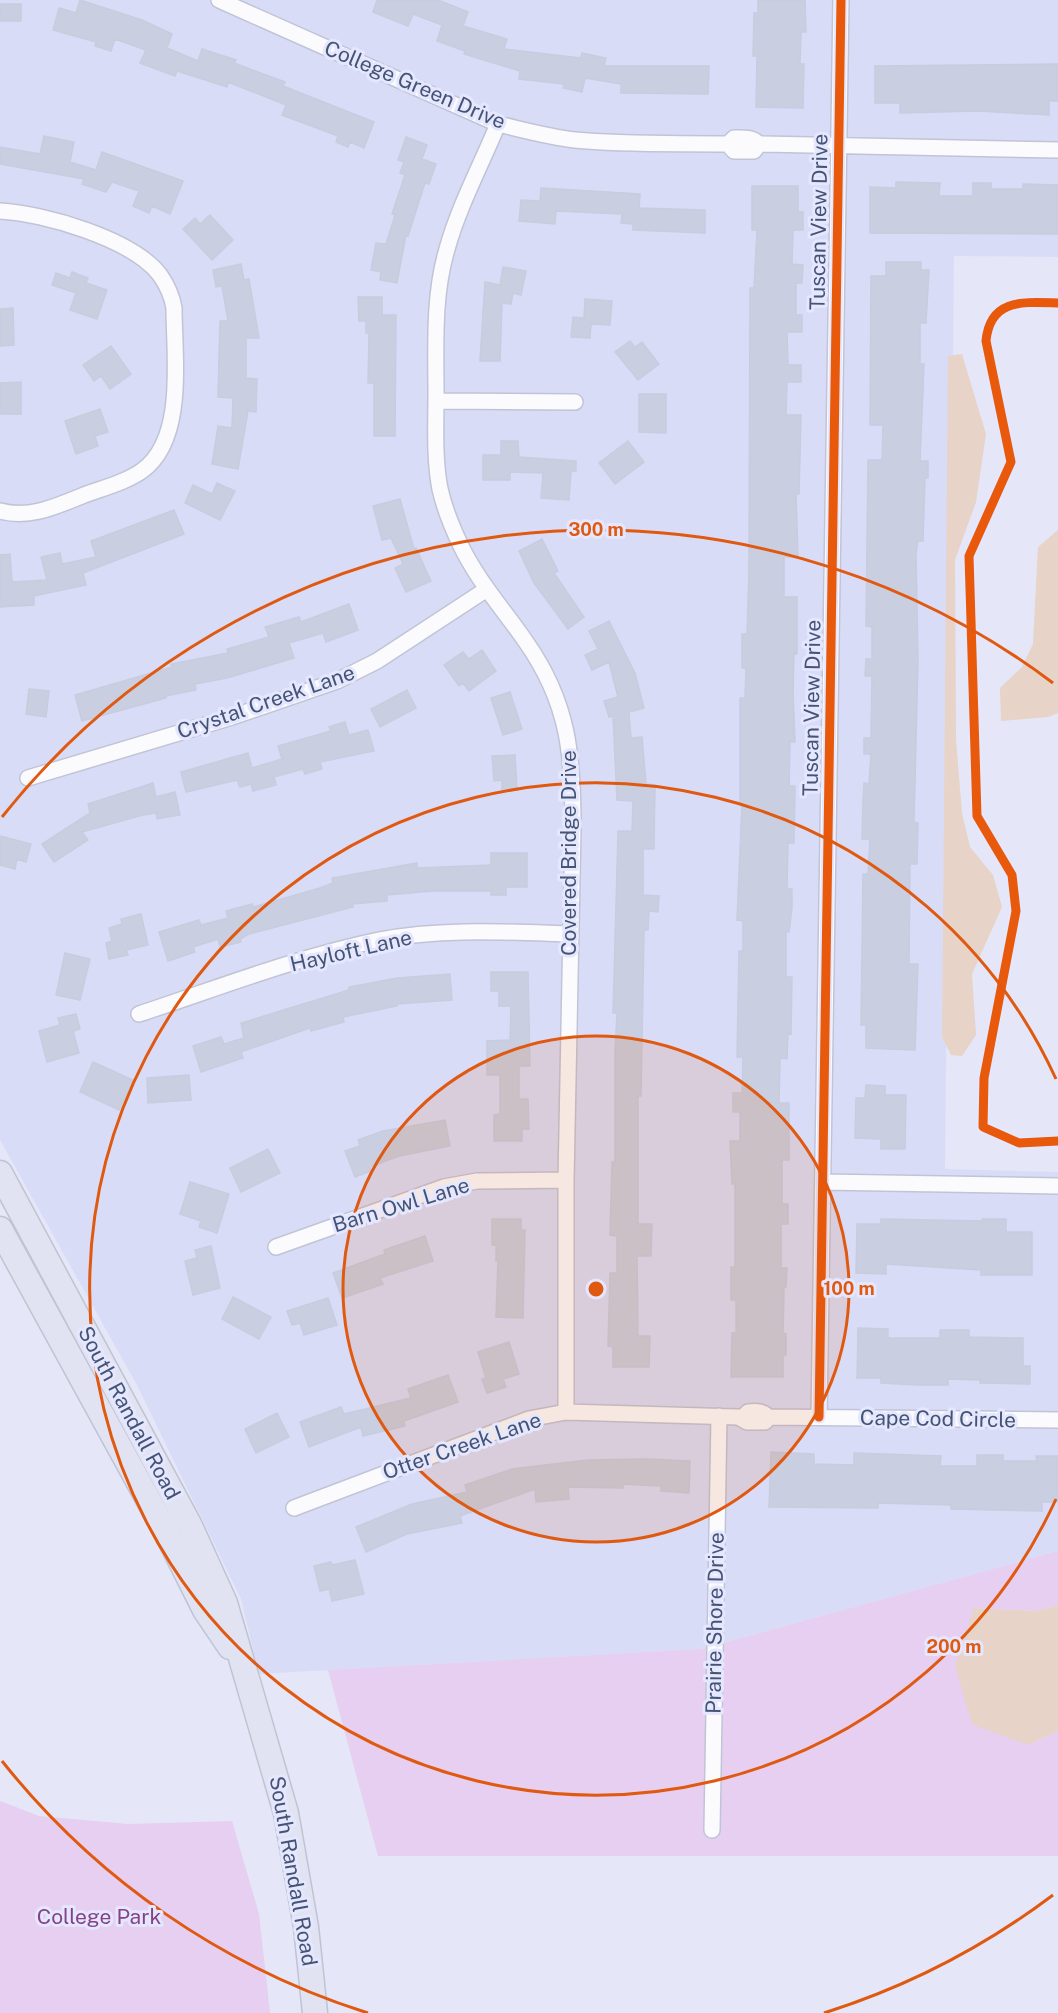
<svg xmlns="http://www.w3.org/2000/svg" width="1058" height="2013" viewBox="0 0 1058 2013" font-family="'Public Sans',sans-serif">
<rect width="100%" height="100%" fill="#e5e6f7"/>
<path fill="#d9dcf7" d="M0 0H1058V257L954 256 945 1169 1058 1172V1551L701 1649 259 1674 241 1599 137 1385 0 1140Z"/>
<path fill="#e6cff0" d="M1058 1551V1605L1037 1611 974 1608 1028 1745 1058 1731V1856H378L328 1670 701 1649Z
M0 1801 39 1816 128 1824 232 1821 259 1914 270 2013H0Z"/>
<path fill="#e7d3c7" d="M962 354 986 434 976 502 955 560 956 740 962 813 970 847 993 875 1002 907 972 974 976 1035 962 1056 951 1055 942 1037 948 356Z
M1058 530V713L1048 717 1001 721 1000 688 1022 667 1033 644 1038 547Z
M1058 1605V1731L1028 1745 972 1724 955 1666 974 1608 1037 1611Z"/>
<path fill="#cacee1" stroke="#c7ccdf" stroke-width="1.5" d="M80 0 142 20 172 34 167 48 198 61 202 49 236 60 234 63 285 82 283 86 374 122 364 148 350 142 348 147 336 142 338 136 282 115 286 105 228 82 227 87 177 71 175 76 140 63 146 50 115 39 111 51 95 46 96 42 53 30 59 8 76 13Z
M377 0H438L468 12 463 26 507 39 504 49 581 58 582 53 606 58 604 66H709L708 94 621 93V84L585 78 582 92 563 88 564 84 519 79 520 71 464 54 465 51 437 41 442 25 413 14 408 26 373 12Z
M758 0H805L806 32H801L800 64H804L803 108 756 107 757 56H753L754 13H758Z
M0 4H21V21H0Z
M1058 64V101H1049V115L978 111 900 113V103H875V66Z
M44 136 74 142 70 162 96 170 102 152 183 181 170 214 152 206 149 213 133 206 139 191 112 182 106 192 82 184 84 179 0 164V147L40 154Z
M406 137 427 145 422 159 436 164 429 184 425 183 408 236 406 235 397 283 380 280 381 272 371 270 376 243 386 244 395 215 392 214 405 175 400 173 404 162 398 160Z
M896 182 940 183 939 196H973V183H991V189H1023V184L1058 185V234L870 233V187L896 188Z
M752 186H798V212H803V230H793L792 264 803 265 802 283H796V315H802V332H787L788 365H801V382H787L786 415H801L799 494H796L798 557H784V597H797V654H794L793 692 795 742H790L789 786H795L794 843H788L787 888 792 889V908L789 932H786V977H792L791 1034 788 1033 787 1059 780 1058 779 1103H789V1160H782V1204H788V1224H781V1268H787L786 1287H784L783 1333 786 1334V1355H783V1377H731L732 1333H736V1300H731V1267H735V1184H732L730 1141H740V1112H733V1093H742L743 1057H737L739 951H743V921L737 920 742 804H740V698H745L746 668H742V634H747L749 572 750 288H754L757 230H752Z
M541 188 640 194 639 208 705 210V233L633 230V224L621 223 622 214 556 211 555 224 519 221 521 200 540 201Z
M210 215 233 240 212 260 183 229 195 218 200 224Z
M886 262H921V270H929L926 323H920V364H924L920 461H928V478H925L923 541H918L916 553 918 660 914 822 918 823 917 864H910L909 964H918L915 1050 866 1048V1025H861L863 874H868L870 839H862L863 803 864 783 869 784 871 754H864V738H871L872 676H865L866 659H872V627L866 626 868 460H882L883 425H870L871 276H886Z
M241 264 244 280 249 279 259 338H246V378L257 379 256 412 248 411 238 469 212 464 218 426 232 428 233 398 218 397 220 321H228L222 286 216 287 213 270Z
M503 267 526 271 521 295 513 293 511 304 502 303 500 361H480L485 282 500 285Z
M72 272 88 278 86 283 107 290 97 319 70 310 76 293 52 285 56 273 70 278Z
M358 297H382V315H396L395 436H374V383H368L369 333H366V321H359Z
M585 299 612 301 610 325 591 324 590 338 571 337 573 317 584 318Z
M13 308 14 345 0 346V309Z
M630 341 635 347 642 342 659 364 638 380 615 352Z
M111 346 131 374 110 389 101 376 94 381 83 365Z
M21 382V414H0V383Z
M639 394H666V433L639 432Z
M100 409 108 432 95 436 98 446 76 454 65 421Z
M501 441H518L519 457 576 461V471H571L569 500 541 498 543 473 510 472V480H483V455H501Z
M628 441 644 462 615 484 599 463Z
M217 483 235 491 220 520 185 503 193 485 212 494Z
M400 499 414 549 416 548 431 581 406 592 395 568 403 564 391 538 382 540 373 506Z
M174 510 184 534 83 573 86 585 34 596V605L0 607V555L10 554 12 582 47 580 41 557 60 553 62 564 96 557 91 541Z
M542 539 558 571 554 573 584 617 568 629 534 583 519 551Z
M349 604 358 630 326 642 323 633 289 643 294 658 227 678 195 684 196 690 166 696V698L82 721 75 695 172 667 171 664 228 653 227 649 269 637 265 627 299 617 301 622Z
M609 621 635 673 644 708 629 712 631 738 642 737 646 784 655 785 654 849H643V895L659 896 658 912 649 911 648 930H644L641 1096H638V1224H652L651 1256H637L638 1336H650L649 1367H613V1347L608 1346 610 1273H617V1236L610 1235 612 1162H615V1052L617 1013H613L618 831H632L633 801 617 800 613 716 609 717 604 701 618 697 609 662 592 670 585 655 598 649 589 631Z
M482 650 496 671 469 691 463 683 459 686 444 665 463 652 469 659Z
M29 689 49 691 46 717 26 714Z
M407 690 416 708 380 727 371 709Z
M510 692 522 729 503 735 491 698Z
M345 722 349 735 368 730 374 751 320 762 322 769 305 774 303 769 274 777 276 785 253 791 251 784 240 787 237 780 186 792 181 772 248 753 252 768 282 759 278 746 331 731 329 727Z
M515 755 517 790 502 791V780L494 781 492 756Z
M153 783 156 797 175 792 180 815 157 819 156 813 143 815 82 832 88 840 54 862 42 844 90 813 88 804Z
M0 836 31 844 26 862 17 859 15 869 0 865Z
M491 853H527V887H506V895H491V891H433L387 895V901L352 904 353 907 249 934 240 939 241 942 220 947 218 939 193 947 195 952 168 961 159 932 199 920 201 925 228 918 226 911 252 904 253 907 320 888 333 883 332 878 417 863V868L491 865Z
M141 914 148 945 126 950 128 955 109 959 106 943 112 941 109 928 122 924 121 919Z
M65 953 90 959 80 1000 56 995Z
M491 972H528L530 1066H519V1099H528L529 1129H522V1141H494V1115L500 1114V1075H487V1041L510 1040 511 1006H499V991H491Z
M450 974 452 1000 397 1004V1006L343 1017 344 1022 311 1031 310 1028 241 1052 243 1058 201 1072 193 1046 221 1037 224 1044 244 1038 241 1023 349 990V987L397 978Z
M76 1014 80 1029 73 1031 79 1053 47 1062 39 1031 60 1025 58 1018Z
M93 1062 133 1080 119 1110 80 1092Z
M189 1075 191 1100 148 1103 147 1078Z
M866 1085 885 1086V1095H906L905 1149H881V1139L855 1138 856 1098H865Z
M445 1120 450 1146 399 1156 370 1167 371 1171 355 1177 345 1151 360 1146 358 1140 383 1131Z
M268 1149 280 1173 241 1192 230 1168Z
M190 1182 229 1194 217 1233 199 1227 201 1221 180 1214Z
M492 1219H521V1230H525L523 1318 496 1317 498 1261H496V1245H492Z
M881 1219 982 1221V1219H1006V1232H1032V1275H981V1270L886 1264V1274L856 1273 857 1224H881Z
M425 1236 433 1261 380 1278 383 1284 342 1298 333 1273 385 1254 384 1250Z
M211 1246 220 1288 193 1295 185 1261 197 1258 195 1250Z
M233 1297 271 1317 259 1339 222 1319Z
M328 1298 337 1325 304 1335 300 1323 292 1325 287 1311Z
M858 1328 888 1329V1338H940V1330H969V1337L1023 1338V1366H1030V1384L980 1383V1380L948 1379V1385H919L881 1383V1378H857Z
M509 1342 519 1374 503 1379 506 1387 487 1393 482 1379 486 1378 478 1352Z
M448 1375 458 1402 404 1421 405 1426 363 1436 361 1427 309 1447 300 1422 341 1407 344 1414 411 1398 408 1389Z
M277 1413 289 1437 256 1453 245 1429Z
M771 1452 814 1454V1464L854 1465V1453L941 1456 940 1466H977V1455H1003V1461H1037L1036 1456H1058V1502H1042V1511L951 1509V1505L878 1503V1508L769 1507Z
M646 1459 690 1461 689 1493 661 1491V1486L623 1484V1488L568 1487 569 1499 536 1502 535 1489 460 1516 462 1523 407 1534 366 1552 356 1527 412 1504 467 1492 465 1485 512 1469 588 1460Z
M355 1560 364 1594 332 1601 329 1589 320 1591 314 1566 331 1562 332 1565Z"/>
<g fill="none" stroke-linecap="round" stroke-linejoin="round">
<g stroke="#c1c4d6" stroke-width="18">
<path id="street" d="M219 0 498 124C524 130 549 137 575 140 625 145 677 143 728 144L734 138C744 138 752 137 759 144L1058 150
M498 124C481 165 459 206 447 249 433 296 436 346 436 394 436 425 434 458 440 489 444 507 452 527 460 544 477 580 504 610 526 642 569 703 573 756 573 827L566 1180V1412
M728 144 734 151H754L759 144
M0 211C43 213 133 239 160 275 167 285 172 296 174 308 174 356 186 438 143 470 127 482 103 488 84 495 57 506 30 519 0 511
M436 401 575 402
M28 778 232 717 337 681 377 661 487 589
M139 1014C218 988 297 957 379 940 442 928 506 932 570 934
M823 1182 1058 1186
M276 1247 444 1187 477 1181 566 1180
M743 1417 748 1412C757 1411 762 1411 769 1417L1058 1420
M819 1417 841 0
M294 1508 529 1419 566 1412 738 1417 747 1422H765L769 1417
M712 1830 719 1416"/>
</g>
<g stroke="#bfc4d2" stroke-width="27">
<path id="primary" d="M0 1173 190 1526 225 1603 286 1813 306 1927 315 2013
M0 1229 166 1532 205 1610 230 1647"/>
</g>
<use href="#street" stroke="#fbfbfe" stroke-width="15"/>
<use href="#primary" stroke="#e2e3f2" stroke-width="24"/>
<g stroke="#e5e7ff" stroke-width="13">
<path id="cycleway" d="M1058 303C1024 302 990 298 986 341L1011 462 969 556 977 816 1012 875 1016 911 984 1078 983 1127 1019 1143 1058 1141
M819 1417 841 0"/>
</g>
<use href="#cycleway" stroke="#e8590c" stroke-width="9"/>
</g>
<circle cx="596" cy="1289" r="253" fill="#e05911" fill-opacity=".12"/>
<g fill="none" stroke="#e05911" stroke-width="3">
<circle cx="596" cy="1289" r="253"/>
<path d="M1056 1499A506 506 0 1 1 1056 1079"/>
<path d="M1053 1895A759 759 0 0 1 824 2013M368 2013A759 759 0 0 1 2 1761M2 817A759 759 0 0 1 1053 683"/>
</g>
<g text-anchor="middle" stroke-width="6" stroke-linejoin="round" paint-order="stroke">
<g font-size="21" fill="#455474" stroke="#e5e7ff">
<text transform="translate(415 85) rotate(23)" y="7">College Green Drive</text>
<text transform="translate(819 222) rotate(-89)" y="7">Tuscan View Drive</text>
<text transform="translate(266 702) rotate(-19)" y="7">Crystal Creek Lane</text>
<text transform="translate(812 708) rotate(-89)" y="7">Tuscan View Drive</text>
<text transform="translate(569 853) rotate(-90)" y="7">Covered Bridge Drive</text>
<text transform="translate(351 951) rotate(-13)" y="7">Hayloft Lane</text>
<text transform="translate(401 1205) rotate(-17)" y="7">Barn Owl Lane</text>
<text transform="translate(129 1413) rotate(62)" y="7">South Randall Road</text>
<text transform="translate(938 1419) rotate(1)" y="7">Cape Cod Circle</text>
<text transform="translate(462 1446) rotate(-19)" y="7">Otter Creek Lane</text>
<text transform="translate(715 1623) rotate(-89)" y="7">Prairie Shore Drive</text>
<text transform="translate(293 1871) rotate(80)" y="7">South Randall Road</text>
</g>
<g font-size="21" fill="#874185" stroke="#e5e7ff">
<text x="99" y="1924">College Park</text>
</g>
</g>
<circle cx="596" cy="1289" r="9" fill="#e05911" stroke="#e5e7ff" stroke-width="3"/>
<g font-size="18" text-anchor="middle" font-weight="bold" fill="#e05911" stroke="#e5e7ff" stroke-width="6" stroke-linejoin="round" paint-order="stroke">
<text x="596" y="536">300 m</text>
<text x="849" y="1295">100 m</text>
<text x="954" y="1653">200 m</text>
</g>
</svg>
